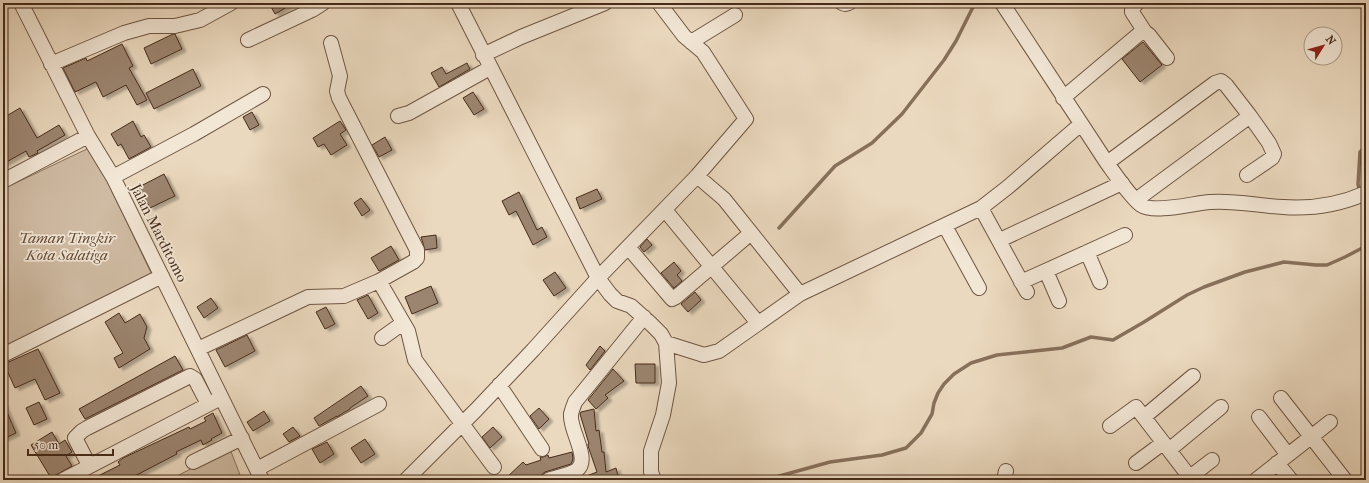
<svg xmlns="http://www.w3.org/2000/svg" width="1369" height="483" viewBox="0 0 1369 483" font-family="'IM FELL French Canon',serif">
<defs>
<filter id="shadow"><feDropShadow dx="4" dy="2.5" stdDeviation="1" flood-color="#0004"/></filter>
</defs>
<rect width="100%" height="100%" fill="#ebd9bf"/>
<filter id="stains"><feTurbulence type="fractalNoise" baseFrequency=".005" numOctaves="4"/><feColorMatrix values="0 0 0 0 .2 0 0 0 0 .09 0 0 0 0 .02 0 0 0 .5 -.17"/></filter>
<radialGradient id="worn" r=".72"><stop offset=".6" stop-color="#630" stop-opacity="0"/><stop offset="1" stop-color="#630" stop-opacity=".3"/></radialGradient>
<path fill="#cfbba3" stroke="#8a735e" d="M91 147 153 277 3 349V189Z
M230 449 242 480H169Z"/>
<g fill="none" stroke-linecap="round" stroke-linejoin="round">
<path stroke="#87705b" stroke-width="3.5" d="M1360 193 1358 184 1360 152 1366 146
M1362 199 1366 213
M779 228 835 166 872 143 902 114 944 60 956 41 975 3
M765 480 830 462 882 455 906 448 921 433 932 414 934 403 938 393 944 384 954 374 971 363 997 355 1062 348 1091 337 1113 340 1144 322 1187 295 1204 287 1245 272 1284 262 1316 265H1327L1345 257 1366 246"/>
</g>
<path fill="#9c8570" stroke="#462b1a" filter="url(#shadow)" d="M269 3H294L275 14Z
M173 34H175L182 49 151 64 144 48Z
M1143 42 1162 65 1140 82 1122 59Z
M122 44 133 66 129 68 147 100 137 105 126 85 103 97 96 82 75 92 63 68 86 58 87 61Z
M467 63 470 69 439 87 431 73 442 67 446 74Z
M193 69 201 86 154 109 146 93Z
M473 92 484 109 474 115 463 98Z
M20 108 37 138 59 125 65 135 37 151 38 153 29 157 26 151 3 164V118Z
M252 112 259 125 250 130 243 117Z
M133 121 141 137 144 135 151 147 129 159 121 144 118 146 111 134Z
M340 121 346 130 340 134 347 145 331 155 324 144 318 147 313 138Z
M385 137 392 150 379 157 372 145Z
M164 174 175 196 150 208 139 187Z
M597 189 602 199 580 209 576 198Z
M519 192 537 230 542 227 547 237 533 245 516 211 509 215 502 201Z
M361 198 370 210 362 216 354 203Z
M436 235 437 248 425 250 421 237Z
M647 239 652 245 644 252 640 247Z
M391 246 399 260 379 271 371 258Z
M674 262 681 271 677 275 682 281 674 288 661 273Z
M555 272 566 288 554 296 543 280Z
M431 286 438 303 412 314 405 297Z
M695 292 701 300 688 312 681 304Z
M368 295 378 313 368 319 357 300Z
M211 298 218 308 204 318 197 307Z
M326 307 335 324 325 329 316 312Z
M119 313 125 323 140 314 147 327 144 338 150 349 119 368 114 358 123 353 105 322Z
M247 335 255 351 225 367 216 350Z
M600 346 605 351 590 370 586 365Z
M38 349 60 393 45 400 35 379 15 388 4 364Z
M175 356 183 370 85 419 79 409Z
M635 364H655V383H636Z
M613 369 624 381 605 395 608 398 596 409 588 400Z
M361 386 368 396 350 408V409L343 413 337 417V416L319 426 314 418Z
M39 402 47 419 34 425 26 408Z
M3 403 16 433 3 439Z
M539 408 549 419 539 429 530 416Z
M594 409 596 431 599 430 602 452H604L606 472 616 468 619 480H576L597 472 588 446V444H589L580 414 581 412Z
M264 411 270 421 253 431 247 422Z
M213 413 222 433 211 439 212 440 203 445 201 440 176 452 177 454 127 480H90L120 465 118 462 123 458 189 427 190 429 206 421 204 418Z
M293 427 300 436 289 442 283 434Z
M493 427 502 437 490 448 482 437Z
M52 432 59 444 65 440 72 452 66 456 72 466 51 478 31 445Z
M365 439 375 454 361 463 351 448Z
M327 442 334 454 320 463 312 449Z
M572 452 573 459 571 464 545 472 541 475 540 480H504L523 462 526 465 541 460 540 457H543L548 455 549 458Z"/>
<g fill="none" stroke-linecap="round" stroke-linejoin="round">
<g stroke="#6f5643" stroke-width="16">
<path id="minor" d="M21 3 88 136 113 177 262 480
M307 3 312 10 323 3
M458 3 598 278 610 294 617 301 631 306 650 323 661 334 666 343 669 383 663 415 651 451V472L654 480
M659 3 684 36 703 52 746 119 697 176
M842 3 845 4 849 3
M1002 3 1107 163C1115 174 1131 198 1141 205 1154 214 1194 203 1210 202 1235 200 1259 206 1283 207 1311 209 1341 204 1366 193
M1137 3 1132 9V12L1145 32
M248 40 312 10
M691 42 735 15
M483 55 521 37 605 3
M51 64 124 33 149 26H175L200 20 231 3
M1063 98 1139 34 1145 32 1149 35 1167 58
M398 116 409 113 490 68
M1107 163 1215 83 1221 81 1226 85 1250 116 1136 200
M1247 175 1272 158 1274 154 1269 143 1250 116
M113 177 194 134 263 94
M3 181 88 136
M981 208 1027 292
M665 210 758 323
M945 226 979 288
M1000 240 1122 183
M628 247 672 299 676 297 751 233
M1087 252 1100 282
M1046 271 1059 301
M379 281 408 331 415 360 494 467
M1021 282 1125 235
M382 338 403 323
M666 343 704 355 719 351 800 294 981 208 1008 187 1081 124
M198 349 308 297 344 296 379 281 413 262 417 258V250L339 98 337 91 340 76 331 43
M3 355 162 276
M499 385 542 449
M1281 398 1345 480
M1144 417 1193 376
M1259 417 1288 455
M1110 426 1136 407 1192 480
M1169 450 1221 407
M193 462 242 438
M1136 463 1163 443
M1277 463 1291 480
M89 465 75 438 82 431 87 428 190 376 195 379 208 404
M257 469 379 404
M63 480 215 401
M406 480 476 410 533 350 598 278 697 176 724 199 800 294
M548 480C556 477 570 475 577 470 591 459 569 430 571 414 572 410 574 405 575 402L644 317
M1004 480 1006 471
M1186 480 1212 460
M1256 480 1330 422"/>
</g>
<use href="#minor" stroke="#f2e6d5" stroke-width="14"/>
</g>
<g text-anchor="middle" stroke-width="3.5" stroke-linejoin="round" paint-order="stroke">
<g font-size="15" fill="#462b1a" stroke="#f2e6d5">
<text transform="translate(159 233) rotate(63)" y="5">Jalan Marditomo</text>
</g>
<g font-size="15" font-style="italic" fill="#614835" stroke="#f2e6d5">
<text x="67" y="243">Taman Tingkir<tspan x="67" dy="17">Kota Salatiga</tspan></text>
</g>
</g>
<rect width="1369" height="483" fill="none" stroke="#ebd9bf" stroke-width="16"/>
<rect x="4" y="4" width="1361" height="475" fill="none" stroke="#462b1a" stroke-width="2"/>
<rect x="8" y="8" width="1353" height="467" fill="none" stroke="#462b1a"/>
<g transform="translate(1323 46) rotate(53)"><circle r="19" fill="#f2e6d5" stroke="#ad9b8a"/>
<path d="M0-3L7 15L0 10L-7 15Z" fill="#8f2418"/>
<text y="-6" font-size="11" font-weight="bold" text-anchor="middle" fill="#462b1a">N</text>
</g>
<path d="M28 449v6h85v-6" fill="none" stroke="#462b1a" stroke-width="2"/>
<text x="34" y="449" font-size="12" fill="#462b1a" stroke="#f2e6d5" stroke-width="3" paint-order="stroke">50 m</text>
<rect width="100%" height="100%" filter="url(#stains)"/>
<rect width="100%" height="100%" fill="url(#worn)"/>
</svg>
